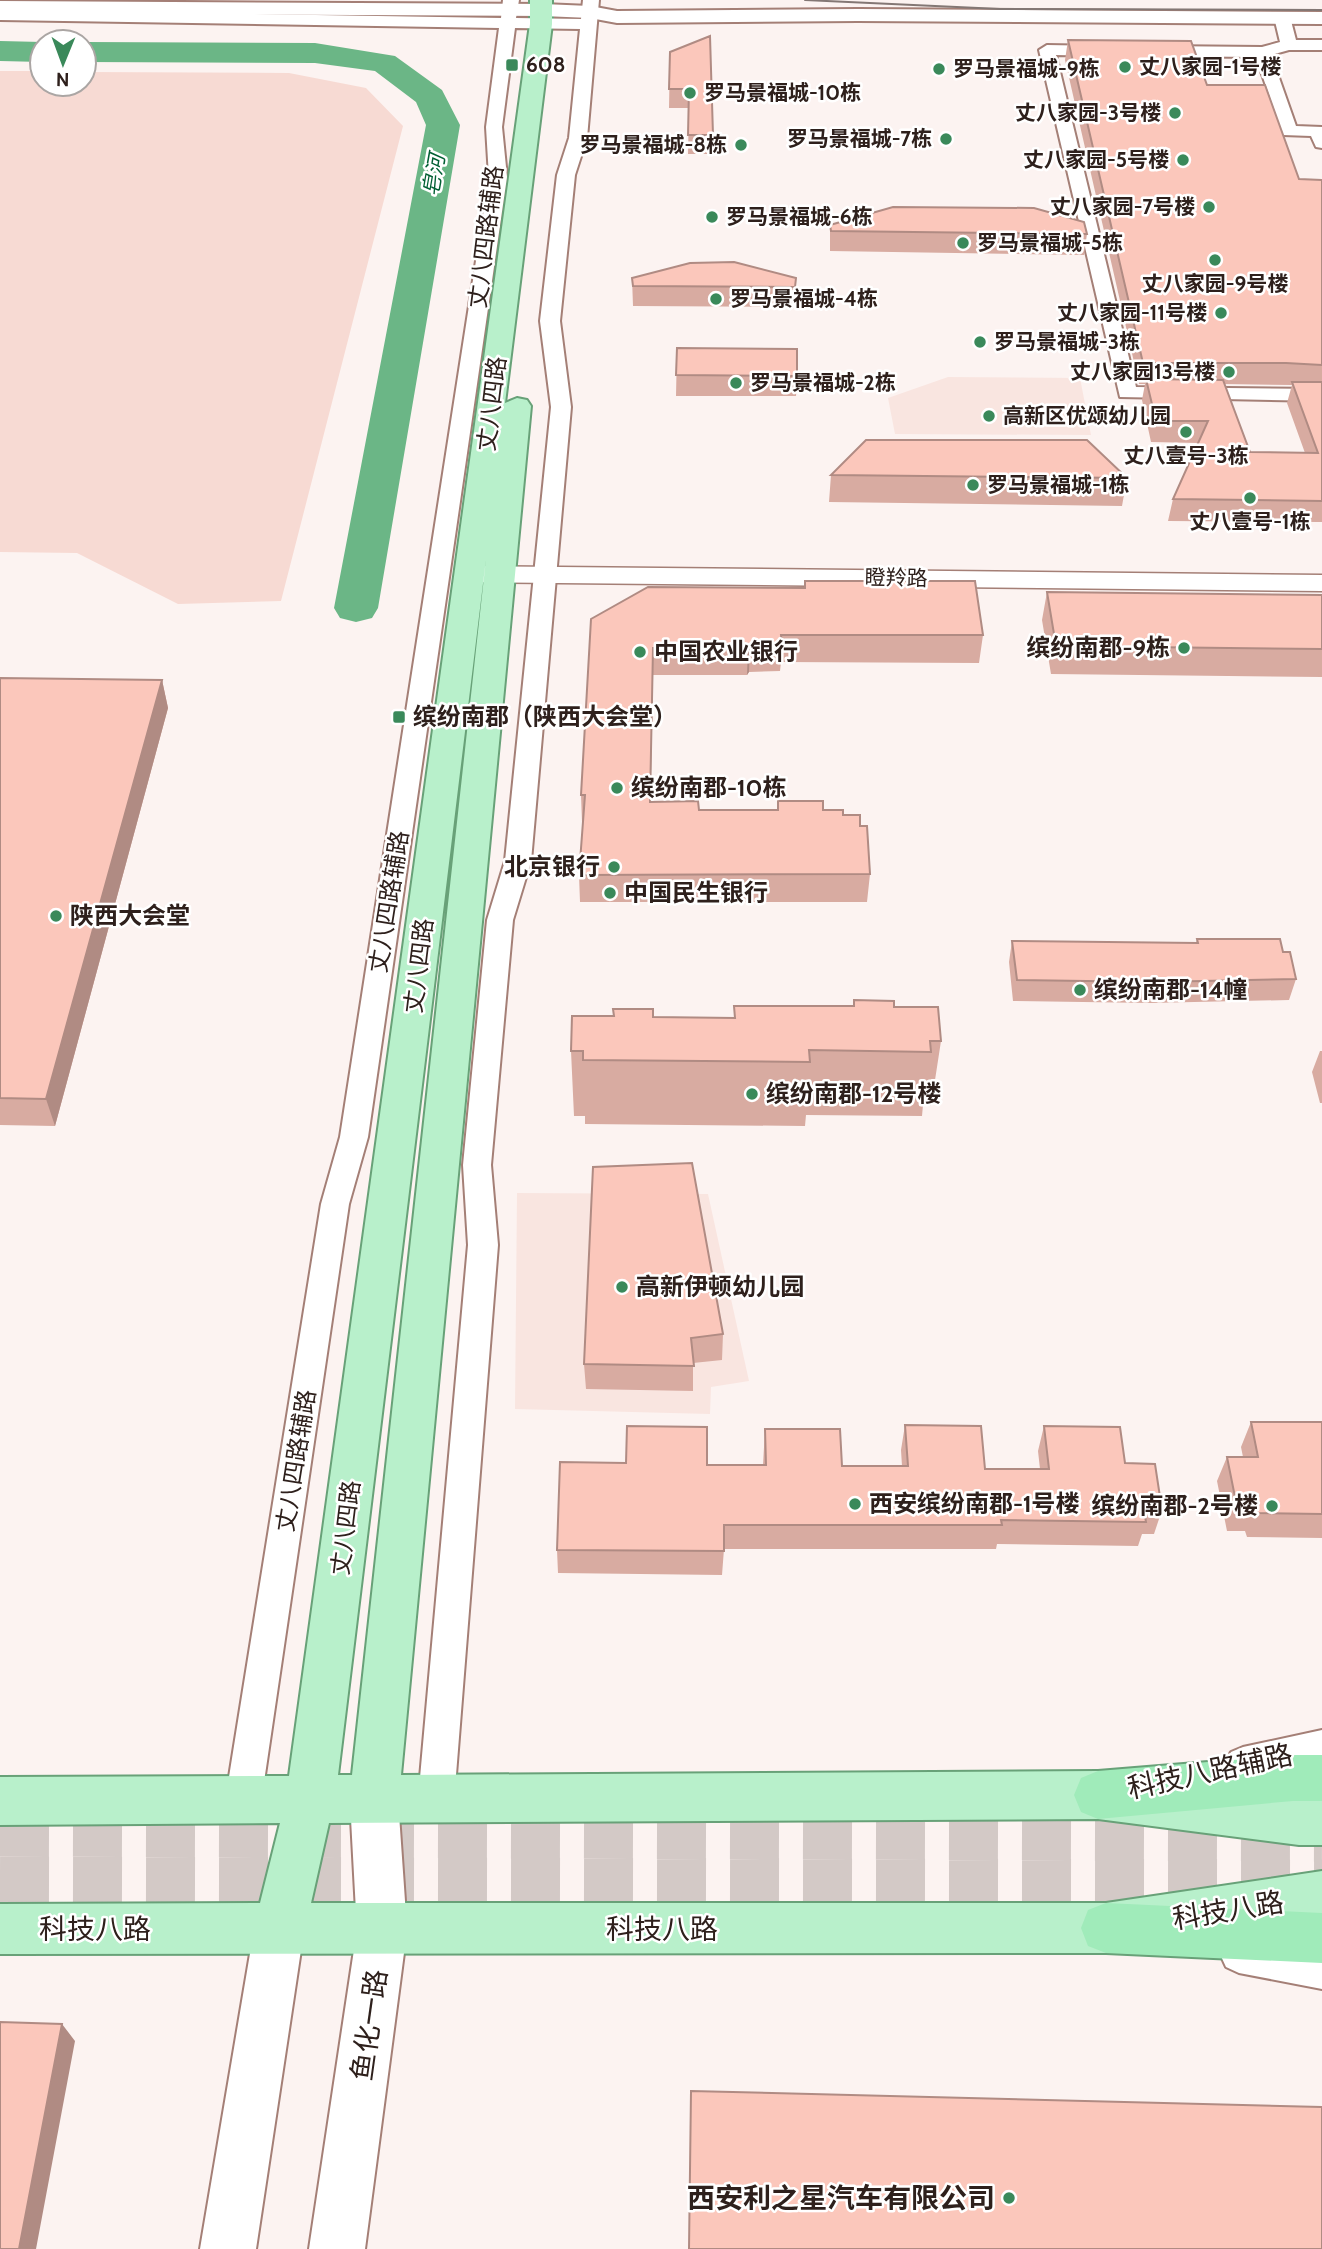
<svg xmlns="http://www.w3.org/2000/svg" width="1322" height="2249" viewBox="0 0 1322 2249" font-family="Cabin,'Noto Sans SC',sans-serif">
<rect width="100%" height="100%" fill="#fcf3f1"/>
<path fill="#f9e5e0" d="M948 377 1080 378 1091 435 895 434 888 398Z
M517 1193 708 1194 749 1381 711 1387 710 1414 515 1409Z"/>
<path fill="#f7dad3" d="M0 71H42V84H84V72L289 73 366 88 403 126 281 601 178 604 77 553 0 552Z"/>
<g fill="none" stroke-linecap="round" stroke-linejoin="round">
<path fill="#6bb686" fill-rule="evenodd" d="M0 41 42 42V62L0 61Z
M84 42 315 43 395 56 442 90 460 125 378 608 372 618 356 622 340 618 334 608 426 125 416 102 375 71 315 63 84 62Z"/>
<path stroke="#d3c9c6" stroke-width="49" stroke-dasharray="49 24" stroke-linecap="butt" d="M0 1832 1322 1837
M0 1881 1322 1884"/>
<g stroke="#a47f76" stroke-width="4">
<path id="minor" d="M503 0H519L516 18 581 19 583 0H599L587 138 575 175 560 321 571 407 531 861 513 920 491 1165 498 1245 454 1800 449 1812 436 1817 423 1812 418 1800 468 1245 463 1165 487 920 505 861 551 407 540 321 557 175 569 138 580 29 515 28 502 127 507 177 368 1137 349 1204 261 1802 256 1814 243 1819 230 1814 225 1802 321 1204 340 1137 489 177 486 127 499 28 0 20V10L501 18Z
M1282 12 1290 17 1296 40H1322V50H1289L1271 55 1296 126 1322 127V148L1316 147 1311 136 1283 135 1256 57 1157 56 1149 51 1157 46 1262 47 1280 42 1274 17Z
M1047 45 1103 46 1111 51 1103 56 1056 55 1136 387 1322 389V401L1120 397 1039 50Z
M1322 1730V1764L1243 1781 1231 1776 1225 1764 1231 1752 1243 1747Z
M1239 1935 1322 1951V1989L1239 1973 1226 1967 1220 1954 1226 1941Z"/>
</g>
<g stroke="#a47f76" stroke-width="3">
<path id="tertiary" d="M469 566 1322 575V591L469 582 459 580 455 574 459 568Z"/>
</g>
<g stroke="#a47f76" stroke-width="4">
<path id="secondary" d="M0 1 543 4 590 6 617 11 858 9 1322 12V24L858 21 617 23 590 18 543 16 0 13Z
M374 1776 391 1783 398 1800 407 1930 365 2249H309L357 1930 350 1800 357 1783Z
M279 1905 297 1912 304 1930 256 2249H200L254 1930 261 1912Z"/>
</g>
<g stroke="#68a178" stroke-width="4">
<path id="primary" d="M530 0H552V24L505 403 517 398 527 400 531 406 401 1775 1098 1771 1299 1797H1322V1845H1299L1098 1819 329 1823 311 1903H1106L1322 1871V1921L1106 1953 0 1954V1904L260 1903 280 1823 0 1825V1777L289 1776 530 24ZM486 559 352 1775H338Z"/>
</g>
<g stroke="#68a178" stroke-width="4">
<path id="trunk" d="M1293 1755H1322V1801H1293L1098 1819 1081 1812 1074 1795 1081 1778 1098 1771Z
M1106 1903 1322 1913V1963L1106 1953 1088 1946 1081 1928 1088 1910Z"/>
</g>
<use href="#minor" fill="#fff" fill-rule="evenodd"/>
<use href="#tertiary" fill="#fff" fill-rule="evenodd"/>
<use href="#secondary" fill="#fff" fill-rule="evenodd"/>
<use href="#primary" fill="#b8f0cb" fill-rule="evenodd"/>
<use href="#trunk" fill="#a0ebba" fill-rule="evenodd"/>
<path stroke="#837774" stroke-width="2" d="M805 0 1000 9 1322 10"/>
</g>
<path fill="#d8aba1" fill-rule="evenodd" d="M1068 40 1207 85 1299 179 1322 180V522L1168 521 1173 499 1198 443 1151 442 1142 400 1145 384H1139L1065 60ZM1224 384 1292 385 1287 403 1305 453 1250 452Z
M670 52 713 135 712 154H688L689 108H669Z
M830 225 1087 234 1084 255 830 251Z
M632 278H796L794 307 633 306Z
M677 348 797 376 796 396H676Z
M831 475 1127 478 1122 506 829 502Z
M805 581 983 635 979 663 781 662 780 671 749 672 747 675H653L650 802 699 810H777L778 801 823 810 843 815 860 826 870 874 867 902H580L579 875 583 822H582L581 795 591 619 805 588Z
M1047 592 1322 595V677L1051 674 1042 620Z
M0 678 162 680 168 708 55 1126 0 1125Z
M1197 939 1283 952 1296 979 1289 1000 1150 1003 1013 1001 1009 962 1012 941 1196 943Z
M854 1000 894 1007 941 1041 931 1106 923 1105 922 1116 806 1115 805 1126 585 1124V1116H574L571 1051 614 1016 734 1018V1006H854Z
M1320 1051H1322V1103H1320L1312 1072Z
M593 1167 723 1334 722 1360 693 1363V1391L586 1389 584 1364Z
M1251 1422H1322V1538L1247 1537 1245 1531H1227L1217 1481 1227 1457H1243L1241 1447Z
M905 1425 985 1469H1040L1038 1451 1044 1426 1125 1463 1162 1510 1154 1534H1142L1138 1546 997 1544 996 1549H724L722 1575 558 1573 557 1550 707 1465H763L765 1429 842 1466H902L901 1450Z"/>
<path fill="#b08b83" d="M750 644 749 672 747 675 748 647Z
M653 648V675L650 829V802Z
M162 680 168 708 55 1126 46 1099Z
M62 2024 75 2041 36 2249H19Z"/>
<path fill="#fbc7bb" stroke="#b08b83" stroke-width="2" d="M710 36 713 135H688L689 89H669L670 52Z
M1068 40 1191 41 1207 85H1265L1299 179 1322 180V365L1286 363H1143Z
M893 207 1034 208 1084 222 1087 234 831 231 830 225Z
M734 262 796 278 795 287 633 286 632 278 690 263Z
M677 348 797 349V376L676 375Z
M1146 379 1223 380 1250 452 1318 453 1292 382H1322V501L1173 499 1208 421H1156Z
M866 440H1087L1127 478 831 475Z
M805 581H975L983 635H781L782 643 750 644 748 647 653 648 650 802 698 801 699 810H778V801H823V810H843V815H860V826H867L870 874 579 875 585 795H581L591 619 648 587 805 588Z
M1047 592 1322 595V649L1056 646Z
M0 678 162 680 46 1099 0 1098Z
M1197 939H1280L1283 952H1290L1296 979 1156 982 1017 980 1012 941 1198 943Z
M854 1000 894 1001V1007H938L941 1041H930L931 1052 809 1050 810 1062 583 1060V1051H571L572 1016H614L613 1009H653V1017L735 1018 734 1006H854Z
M692 1163 723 1334 691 1338 694 1366 584 1364 593 1167Z
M1251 1422H1322V1514L1257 1513 1255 1507H1237L1227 1457H1258Z
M905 1425 981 1426 985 1469H1049L1044 1426 1120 1427 1125 1463 1155 1464 1162 1510H1144L1146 1522 1001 1520 1002 1525H724V1551L557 1550 560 1462 626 1463 627 1426 707 1427V1465H766L765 1429H840L842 1466H908Z
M0 2022 62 2024 19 2249H0Z
M691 2091 1322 2107V2249H689Z"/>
<g fill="#3a895a" stroke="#fff" stroke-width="2.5">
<rect x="505" y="58" width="14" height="14" rx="3.5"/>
<circle cx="1125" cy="67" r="7"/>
<circle cx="939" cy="69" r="7"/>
<circle cx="690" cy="93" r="7"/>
<circle cx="1175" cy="113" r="7"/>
<circle cx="946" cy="139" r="7"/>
<circle cx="741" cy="145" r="7"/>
<circle cx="1183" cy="160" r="7"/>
<circle cx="1209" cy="207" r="7"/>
<circle cx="712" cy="217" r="7"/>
<circle cx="963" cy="243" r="7"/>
<circle cx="1215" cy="260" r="7"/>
<circle cx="716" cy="299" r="7"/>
<circle cx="1221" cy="313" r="7"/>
<circle cx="980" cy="342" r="7"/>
<circle cx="1229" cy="372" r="7"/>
<circle cx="736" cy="383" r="7"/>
<circle cx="989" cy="416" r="7"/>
<circle cx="1186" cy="432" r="7"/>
<circle cx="973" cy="485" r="7"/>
<circle cx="1250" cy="498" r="7"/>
<circle cx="1184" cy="648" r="7"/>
<circle cx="640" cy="652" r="7"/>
<rect x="392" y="710" width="14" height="14" rx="3.5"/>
<circle cx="617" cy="788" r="7"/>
<circle cx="614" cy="867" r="7"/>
<circle cx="610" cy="893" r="7"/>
<circle cx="56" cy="916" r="7"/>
<circle cx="1080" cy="990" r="7"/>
<circle cx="752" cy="1094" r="7"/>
<circle cx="622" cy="1287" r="7"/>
<circle cx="855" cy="1504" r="7"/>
<circle cx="1272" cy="1506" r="7"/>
<circle cx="1009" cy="2198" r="7"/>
</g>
<g text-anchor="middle" stroke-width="5" stroke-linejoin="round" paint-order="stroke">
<g font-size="21" font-weight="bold" fill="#2e201c" stroke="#fff" text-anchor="start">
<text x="526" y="72">608</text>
<text x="1139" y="74">丈八家园-1号楼</text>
<text x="953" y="76">罗马景福城-9栋</text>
<text x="704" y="100">罗马景福城-10栋</text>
<text x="1161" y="120" text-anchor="end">丈八家园-3号楼</text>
<text x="932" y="146" text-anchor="end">罗马景福城-7栋</text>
<text x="727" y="152" text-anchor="end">罗马景福城-8栋</text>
<text x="1169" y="167" text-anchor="end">丈八家园-5号楼</text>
<text x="1195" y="214" text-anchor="end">丈八家园-7号楼</text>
<text x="726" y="224">罗马景福城-6栋</text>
<text x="977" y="250">罗马景福城-5栋</text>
<text x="1215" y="291" text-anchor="middle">丈八家园-9号楼</text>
<text x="730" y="306">罗马景福城-4栋</text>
<text x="1207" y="320" text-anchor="end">丈八家园-11号楼</text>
<text x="994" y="349">罗马景福城-3栋</text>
<text x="1215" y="379" text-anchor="end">丈八家园13号楼</text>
<text x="750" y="390">罗马景福城-2栋</text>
<text x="1003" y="423">高新区优颂幼儿园</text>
<text x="1186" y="463" text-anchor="middle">丈八壹号-3栋</text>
<text x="987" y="492">罗马景福城-1栋</text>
<text x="1250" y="529" text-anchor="middle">丈八壹号-1栋</text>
</g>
<g font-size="21" font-style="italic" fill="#005f33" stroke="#fff">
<text transform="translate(434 175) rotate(-80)" y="7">皂河</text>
</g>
<g font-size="21" fill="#2e201c" stroke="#fff">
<text transform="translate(896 578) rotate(1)" y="7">瞪羚路</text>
</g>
<g font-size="24" fill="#2e201c" stroke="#fff">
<text transform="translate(486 237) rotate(-83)" y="8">丈八四路辅路</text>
<text transform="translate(492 404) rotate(-83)" y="8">丈八四路</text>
<text transform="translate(389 902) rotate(-81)" y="8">丈八四路辅路</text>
<text transform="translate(419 966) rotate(-83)" y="8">丈八四路</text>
<text transform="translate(296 1461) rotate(-81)" y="8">丈八四路辅路</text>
<text transform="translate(346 1528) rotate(-83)" y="8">丈八四路</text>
</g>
<g font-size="24" font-weight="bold" fill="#2e201c" stroke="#fff" text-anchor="start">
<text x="1170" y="656" text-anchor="end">缤纷南郡-9栋</text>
<text x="654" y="660">中国农业银行</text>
<text x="413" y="725">缤纷南郡（陕西大会堂）</text>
<text x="631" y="796">缤纷南郡-10栋</text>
<text x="600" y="875" text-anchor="end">北京银行</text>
<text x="624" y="901">中国民生银行</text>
<text x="70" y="924">陕西大会堂</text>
<text x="1094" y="998">缤纷南郡-14幢</text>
<text x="766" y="1102">缤纷南郡-12号楼</text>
<text x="636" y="1295">高新伊顿幼儿园</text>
<text x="869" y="1512">西安缤纷南郡-1号楼</text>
<text x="1258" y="1514" text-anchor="end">缤纷南郡-2号楼</text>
</g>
<g font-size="28" fill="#2e201c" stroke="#fff">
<text transform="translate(1210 1771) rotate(-12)" y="10">科技八路辅路</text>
<text transform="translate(1228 1910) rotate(-9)" y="10">科技八路</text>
<text x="95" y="1939">科技八路</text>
<text x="662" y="1939">科技八路</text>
<text transform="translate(369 2025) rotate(-82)" y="10">鱼化一路</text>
</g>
<g font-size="28" font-weight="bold" fill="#2e201c" stroke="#fff" text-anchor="end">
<text x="995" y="2208">西安利之星汽车有限公司</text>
</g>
</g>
<g transform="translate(63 63) rotate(181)"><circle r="33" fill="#ffffff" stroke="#aba6a4" stroke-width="2"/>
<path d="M0-5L12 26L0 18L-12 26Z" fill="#3a895a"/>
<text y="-10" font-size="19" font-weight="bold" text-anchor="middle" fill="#2e201c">N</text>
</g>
</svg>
